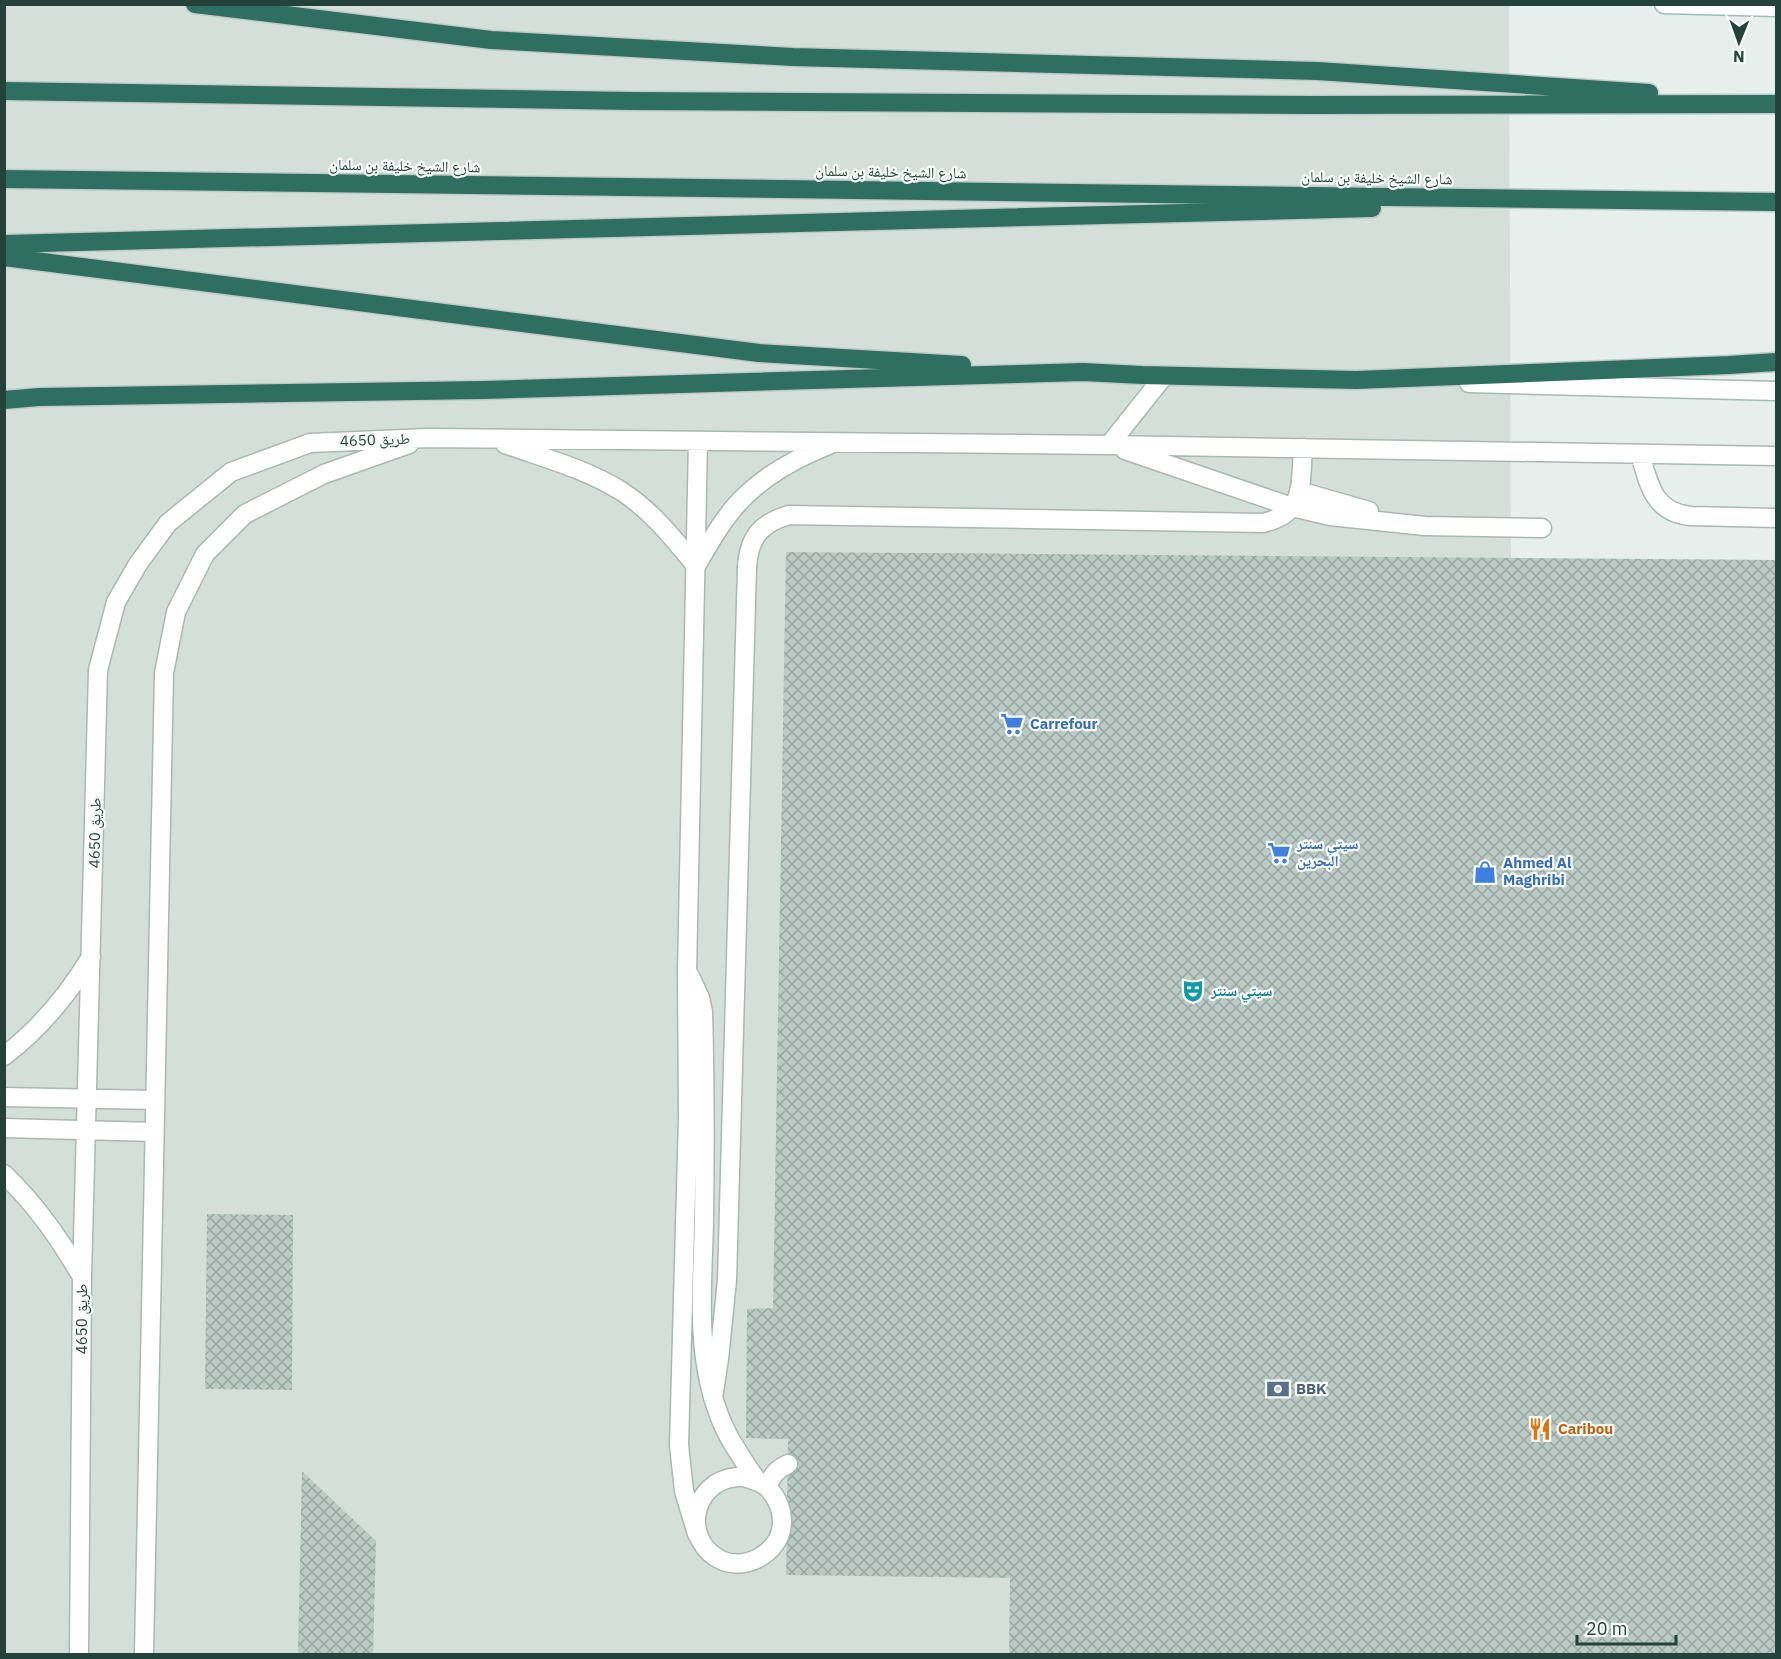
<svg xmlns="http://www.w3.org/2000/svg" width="1781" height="1659" viewBox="0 0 1781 1659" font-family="'IBM Plex Sans','Noto Naskh Arabic',sans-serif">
<defs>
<pattern id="building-cross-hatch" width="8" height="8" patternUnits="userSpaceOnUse" patternTransform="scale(1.5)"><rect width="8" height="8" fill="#bbcac4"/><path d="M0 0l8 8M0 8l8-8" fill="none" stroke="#98a6a0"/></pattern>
</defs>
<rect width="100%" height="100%" fill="#e6efeb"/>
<path fill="#d4dfda" d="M5 5H1509L1515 1654H5Z"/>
<path fill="url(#building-cross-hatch)" d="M786 552 1776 560V1654H1009L1010 1578 786 1575 788 1439 746 1438 747 1309 773 1308Z
M207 1214 293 1215 292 1390 205 1389Z
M302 1471 376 1541 373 1654H298Z"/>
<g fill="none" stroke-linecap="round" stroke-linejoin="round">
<g stroke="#a8b8b2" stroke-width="21">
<path id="service" d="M505 444C544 458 586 469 621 491 651 510 673 538 696 566 709 544 722 520 740 501 765 475 796 458 829 445
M1109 445 1164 376
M1125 450 1292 507 1330 516 1425 526 1542 528
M1640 454C1649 484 1653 512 1690 516L1776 518
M1299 491 1369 511
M690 976 700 998 703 1012C705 1082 705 1151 704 1221 703 1271 698 1322 707 1371 712 1398 720 1424 735 1447 742 1458 750 1472 758 1481 762 1484 766 1486 769 1489 777 1498 782 1510 782 1522 782 1550 749 1571 723 1561 680 1542 691 1481 737 1477 744 1476 752 1480 759 1482
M4 1056C40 1029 67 996 91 957
M4 1097 155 1100
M4 1128 154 1132
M4 1174C37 1206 59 1238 82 1277
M713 1398 719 1359 727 1280 747 567C749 537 761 523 789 515L1263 523C1306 513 1300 485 1303 448
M768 1488C770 1476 777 1469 788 1464
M697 1534 684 1491 679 1445 688 1117 687 972 698 441
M79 1654 82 1277 98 670 116 602 138 564 168 523 231 472 310 443 427 438 1109 445 1776 456
M144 1654 164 673 176 612 205 554 245 514 324 474 409 444"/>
</g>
<g stroke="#a4bbb3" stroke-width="21">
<path id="secondary" d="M1664 4 1776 7
M1469 383 1776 391"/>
</g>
<g stroke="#c2cac8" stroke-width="21">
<path id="motorway" d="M195 4 491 40 793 57 1317 71 1649 93
M4 91 631 101 1312 105 1776 104
M4 179 1776 202
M4 244 1372 208
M4 257 759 353 962 365
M4 400 39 397 482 390 1083 372 1142 375 1356 380 1729 365 1776 362"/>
</g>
<use href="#service" stroke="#fff" stroke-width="18"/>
<use href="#secondary" stroke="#fff" stroke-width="18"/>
<use href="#motorway" stroke="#2f6f62" stroke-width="18"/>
</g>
<defs>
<g id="supermarket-bare" transform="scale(1.8)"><path d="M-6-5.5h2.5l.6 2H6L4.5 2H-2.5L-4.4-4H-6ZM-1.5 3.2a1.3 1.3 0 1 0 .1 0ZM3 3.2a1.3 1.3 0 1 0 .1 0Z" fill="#3f7fe0" stroke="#f7fbf9" stroke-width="2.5" paint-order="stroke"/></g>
<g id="shop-bare" transform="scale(1.8)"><path d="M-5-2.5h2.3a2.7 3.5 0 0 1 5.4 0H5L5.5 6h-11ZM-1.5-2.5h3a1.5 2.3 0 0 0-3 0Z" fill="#3f7fe0" stroke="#f7fbf9" stroke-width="2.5" paint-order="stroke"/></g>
<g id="theatre-bare" transform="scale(1.8)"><path d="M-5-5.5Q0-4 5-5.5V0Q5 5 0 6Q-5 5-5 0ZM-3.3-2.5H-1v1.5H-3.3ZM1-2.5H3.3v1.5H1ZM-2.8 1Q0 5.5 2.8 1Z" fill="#0f9aa8" stroke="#f7fbf9" stroke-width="2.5" paint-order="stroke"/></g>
<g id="bank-bare" transform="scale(1.8)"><path d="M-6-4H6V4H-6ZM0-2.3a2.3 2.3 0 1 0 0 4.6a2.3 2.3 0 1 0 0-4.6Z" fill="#5c6f8a" stroke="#f7fbf9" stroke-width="2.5" paint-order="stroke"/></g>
<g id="restaurant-bare" transform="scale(1.8)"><path d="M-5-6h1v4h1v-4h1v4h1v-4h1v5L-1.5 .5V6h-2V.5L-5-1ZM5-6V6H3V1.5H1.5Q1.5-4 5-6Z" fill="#e8710a" stroke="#f7fbf9" stroke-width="2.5" paint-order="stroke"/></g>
</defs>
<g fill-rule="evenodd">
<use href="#supermarket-bare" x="1012" y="724"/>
<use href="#supermarket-bare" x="1279" y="853"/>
<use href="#shop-bare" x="1485" y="872"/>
<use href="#theatre-bare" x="1193" y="991"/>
<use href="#bank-bare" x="1278" y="1389"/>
<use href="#restaurant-bare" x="1540" y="1429"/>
</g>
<g text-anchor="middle" stroke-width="4.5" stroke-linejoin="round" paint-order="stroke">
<g font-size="15" fill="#24423a" stroke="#f7fbf9">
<text transform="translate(405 166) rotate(1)" y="5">شارع الشيخ خليفة بن سلمان</text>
<text transform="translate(891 172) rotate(1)" y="5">شارع الشيخ خليفة بن سلمان</text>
<text transform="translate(1377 178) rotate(1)" y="5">شارع الشيخ خليفة بن سلمان</text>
<text transform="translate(375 440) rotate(-2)" y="5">طريق 4650</text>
<text transform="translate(95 833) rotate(-89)" y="5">طريق 4650</text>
<text transform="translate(82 1319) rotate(-90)" y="5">طريق 4650</text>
</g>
<g font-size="15" font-weight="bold" fill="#366cbe" stroke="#f7fbf9" text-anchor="start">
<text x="1030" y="729">Carrefour</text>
<text x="1297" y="849">سيتي سنتر<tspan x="1297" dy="17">البحرين</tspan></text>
<text x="1503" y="868">Ahmed Al<tspan x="1503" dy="17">Maghribi</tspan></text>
</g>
<g font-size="15" font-weight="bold" fill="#0d838f" stroke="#f7fbf9" text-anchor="start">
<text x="1211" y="996">سيتي سنتر</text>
</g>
<g font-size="15" font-weight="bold" fill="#4e5e75" stroke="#f7fbf9" text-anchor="start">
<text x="1296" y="1394">BBK</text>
</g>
<g font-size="15" font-weight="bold" fill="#c56008" stroke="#f7fbf9" text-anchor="start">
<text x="1558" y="1434">Caribou</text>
</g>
</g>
<rect width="1781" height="1659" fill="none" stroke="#24423a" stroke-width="12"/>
<g transform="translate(1739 42) rotate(181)" stroke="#f7fbf9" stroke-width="4.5" paint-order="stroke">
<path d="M0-4.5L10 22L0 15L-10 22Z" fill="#24423a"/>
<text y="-9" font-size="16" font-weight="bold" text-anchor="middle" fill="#24423a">N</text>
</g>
<path d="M1577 1635v9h99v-9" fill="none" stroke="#24423a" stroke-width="3"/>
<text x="1586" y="1635" font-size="18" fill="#24423a" stroke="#f7fbf9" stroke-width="4.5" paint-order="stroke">20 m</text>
</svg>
